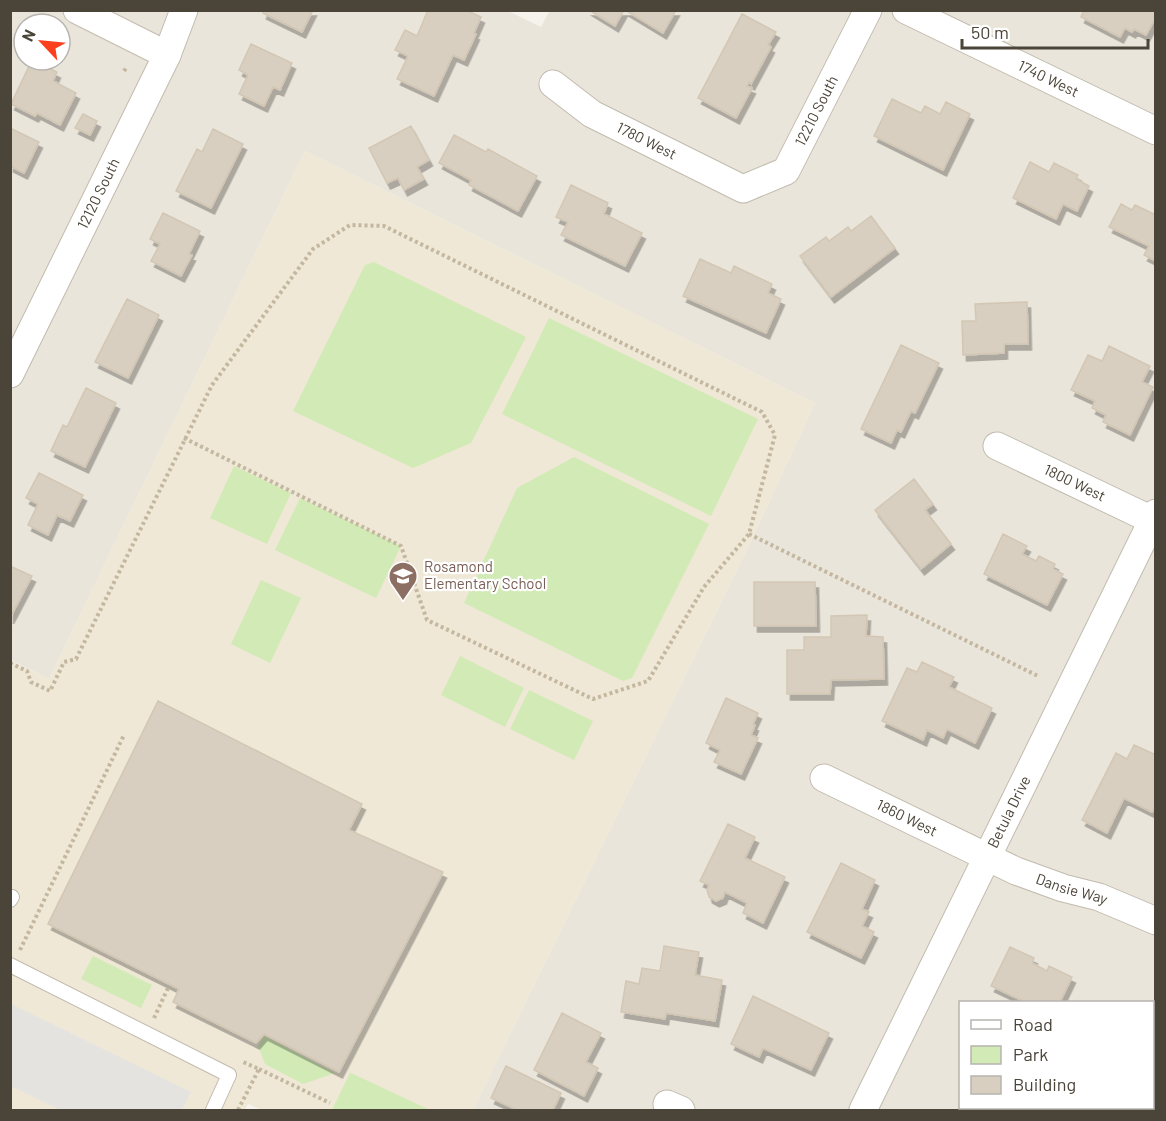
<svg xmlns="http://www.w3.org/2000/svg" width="1166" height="1121" viewBox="0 0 1166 1121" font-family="Barlow,sans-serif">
<defs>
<filter id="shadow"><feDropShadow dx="3.5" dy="6" stdDeviation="0" flood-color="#0004"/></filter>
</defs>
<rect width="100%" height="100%" fill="#f6f3ec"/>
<path fill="#eae5da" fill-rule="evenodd" d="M506 10 541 27 550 10 1155 11V1110H473L749 545 815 403 305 151 49 679 11 660 10 11ZM24 24H60V60H24ZM960 1002H1152V1108H960Z"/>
<path fill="#efe8d6" d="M305 151 815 403 749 545 473 1110H262L248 1104 245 1110H11L10 660 49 679Z"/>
<path fill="#d2eab5" d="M374 262 526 337 471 443 413 468 293 411 365 265Z
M549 318 758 419 711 516 502 414Z
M574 457 709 524 632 678 623 681 464 603 517 488Z
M234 466 291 493 267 544 210 518Z
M300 498 401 546 376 598 275 550Z
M261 580 301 598 270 663 231 644Z
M460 656 524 688 505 727 441 695Z
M529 690 593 721 574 760 510 729Z
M93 956 152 985 141 1008 81 979Z
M264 1036 335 1073 303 1084 265 1064 258 1046Z
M350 1073H351L430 1110H332Z"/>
<path fill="#e5e3e0" d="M11 1004 191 1092 182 1110H60L11 1086Z"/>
<path fill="#d8cfc1" stroke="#d3c7b4" stroke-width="1.5" filter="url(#shadow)" d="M264 10H313L302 32 263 13Z
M428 10H466L481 17 474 33 476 34 464 60 453 55 434 96 397 79 408 56 395 50 405 30 417 36Z
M589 10H624L615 26Z
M625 10H676L663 33Z
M1084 10H1156V17L1146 35 1134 29 1132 32 1125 28 1120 37 1081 17Z
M742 14 776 32 768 45 771 47 751 84 749 82 747 86 752 88 736 118 698 98Z
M251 44 292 63 280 90 273 87 264 106 239 94 248 75 239 70Z
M32 60 57 72 53 81 76 93 60 125 37 113 35 116 11 104Z
M892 99 921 113 925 106 940 114 946 102 970 114 943 170 874 136Z
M83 114 97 121 90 135 75 128Z
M411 126 429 160 417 167 424 179 404 190 398 178 387 183 369 148Z
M10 128 39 142 24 173 10 166Z
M213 129 243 144 211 208 176 191 197 149 202 152Z
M454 135 486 152 488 149 537 176 518 211 469 185 471 180 439 163Z
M1030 162 1049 172 1054 163 1078 175 1076 179 1089 186 1077 211 1063 204 1056 219 1013 198Z
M571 185 608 203 604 214 642 233 625 266 561 235 568 222 556 217Z
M1121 204 1132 210 1135 205 1156 215V261L1144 255 1149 246 1109 227Z
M163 213 200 231 189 254 192 255 181 276 151 261 160 244 150 239Z
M871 216 895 248 831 297 800 256 826 237 829 241 848 227 851 231Z
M700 259 731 273 734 266 772 284 768 293 781 299 766 333 683 296Z
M127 299 159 315 128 378 95 362Z
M1027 302 1028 344H1004V353L963 355 962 321H976L975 304Z
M901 345 939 363 915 413 911 411 901 432 897 430 891 443 861 429Z
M1109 346 1150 366 1142 382 1153 387 1130 435 1103 422 1106 415 1092 408 1095 401 1071 390 1088 355 1102 361Z
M86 388 116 403 85 467 51 451 63 425 67 427Z
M39 473 83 495 70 521 57 515 48 535 28 525 38 504 26 498Z
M914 479 933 504 925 510 951 544 921 569 875 510Z
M1003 534 1027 546 1022 554 1036 561 1039 556 1055 564 1053 569 1063 574 1047 605 984 574Z
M10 566 32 576 10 618Z
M754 582H815L816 626H754Z
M867 615 866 636 883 637 884 679 831 680 830 694H787V650H804V637H831V616Z
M922 662 954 677 949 687 992 708 975 743 947 729 943 738 927 730 923 740 882 721 907 668 917 672Z
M726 698 758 713 753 724 755 725 751 735 758 738 741 774 714 762 720 750 706 743Z
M158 701 362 804 349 830 443 872 339 1072 264 1034 256 1043 173 1002 179 989 48 924Z
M1134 745 1156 755V806L1152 812 1124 798 1107 833 1082 820 1116 753 1127 759Z
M728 824 755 837 745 858 785 877 763 923 743 913 747 903 725 892 723 898 716 901 709 897 707 890 709 885 700 881Z
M841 863 875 880 862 909 869 912 862 926 874 932 861 958 807 932Z
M664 946 699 952 695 975 722 980 715 1021 666 1013 665 1019 621 1012 626 981 639 984 642 968 660 971Z
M1010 947 1034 958 1032 963 1047 971 1049 966 1072 977 1060 1002H1025L991 986Z
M753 996 829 1033 811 1070 763 1048 759 1057 731 1044Z
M1152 1007 1156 1008V1039L1152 1043Z
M562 1013 601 1033 586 1062 598 1068 584 1096 534 1070Z
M506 1066 561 1093 553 1110H517L491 1098Z
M960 1105V1108H995L1001 1110H958Z"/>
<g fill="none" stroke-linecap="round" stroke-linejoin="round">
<g stroke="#c2bbae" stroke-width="16">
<path id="service" d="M10 900 12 897
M10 965 229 1075 213 1110"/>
</g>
<g stroke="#c2bbae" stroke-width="29">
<g id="minor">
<path d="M77 10 167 55"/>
<path id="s1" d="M906 10 1156 131"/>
<path id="s2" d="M553 84 592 114 743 189 786 171 868 10"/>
<path id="s3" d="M10 374 167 55 184 10"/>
<path id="s4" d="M997 446 1152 520"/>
<path id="s5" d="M824 778 1016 871 1063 888 1099 897 1156 921"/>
<path d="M667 1104 681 1110"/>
<path id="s6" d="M863 1110 1156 513"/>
</g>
</g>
<path stroke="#c4b79f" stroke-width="4" stroke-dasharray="3 3" stroke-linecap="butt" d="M124 71 127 67
M749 534 1038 676
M10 663 27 671 31 682 50 691 64 662 76 659 212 385 313 249 350 225 384 226 762 412 775 435 749 534 704 587 648 681 593 699 427 620 401 546 184 438
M10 762V763
M20 950 124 735
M154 1018 168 988
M259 1069 330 1103
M238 1110 259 1069 243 1062"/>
<use href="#service" stroke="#fff" stroke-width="14"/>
<use href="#minor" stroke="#fff" stroke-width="27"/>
</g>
<defs>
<g id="school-pin" transform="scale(1.5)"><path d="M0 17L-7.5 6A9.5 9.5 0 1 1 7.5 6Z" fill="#8d6e63" stroke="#fff"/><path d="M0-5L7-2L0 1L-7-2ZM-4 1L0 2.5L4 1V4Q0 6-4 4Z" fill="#fff"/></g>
</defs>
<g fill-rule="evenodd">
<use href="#school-pin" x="403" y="576"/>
</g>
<g text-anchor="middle" stroke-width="4.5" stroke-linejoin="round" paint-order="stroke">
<g font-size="15" fill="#4b4439" stroke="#fff">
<text dy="5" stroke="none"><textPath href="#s1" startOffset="158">1740 West</textPath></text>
<text dy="5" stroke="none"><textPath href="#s2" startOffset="332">12210 South</textPath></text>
<text dy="5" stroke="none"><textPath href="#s2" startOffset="110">1780 West</textPath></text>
<text dy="5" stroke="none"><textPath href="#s3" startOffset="201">12120 South</textPath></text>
<text dy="5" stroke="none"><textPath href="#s4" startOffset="86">1800 West</textPath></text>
<text dy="5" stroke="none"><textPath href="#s6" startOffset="332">Betula Drive</textPath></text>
<text dy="5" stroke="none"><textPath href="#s5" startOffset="92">1860 West</textPath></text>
<text dy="5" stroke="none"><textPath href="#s5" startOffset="272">Dansie Way</textPath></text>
</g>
<g font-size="15" fill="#785e54" stroke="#fff" text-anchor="start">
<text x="424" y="572">Rosamond<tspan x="424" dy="17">Elementary School</tspan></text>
</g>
</g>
<rect width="1166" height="1121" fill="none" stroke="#4b4439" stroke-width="24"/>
<rect x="959" y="1001" width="195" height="108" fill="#ffffff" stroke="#b7b4b0" stroke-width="1.5"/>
<rect x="971" y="1020" width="30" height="9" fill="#ffffff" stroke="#b7b4b0" stroke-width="1.5"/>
<text x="1013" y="1031" font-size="18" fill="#4b4439">Road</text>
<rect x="971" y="1046" width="30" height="18" fill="#d2eab5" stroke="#b7b4b0" stroke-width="1.5"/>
<text x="1013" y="1061" font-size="18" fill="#4b4439">Park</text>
<rect x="971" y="1076" width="30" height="18" fill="#d8cfc1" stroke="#b7b4b0" stroke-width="1.5"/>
<text x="1013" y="1091" font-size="18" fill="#4b4439">Building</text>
<g transform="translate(42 42) rotate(296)"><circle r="28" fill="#ffffff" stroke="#b7b4b0" stroke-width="1.5"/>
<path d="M0-4.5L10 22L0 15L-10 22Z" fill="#fc3f1d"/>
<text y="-9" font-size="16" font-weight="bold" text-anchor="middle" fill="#4b4439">N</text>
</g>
<path d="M962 39v9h186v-9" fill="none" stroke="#4b4439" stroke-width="3"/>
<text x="971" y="39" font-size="18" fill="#4b4439" stroke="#ffffff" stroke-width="4.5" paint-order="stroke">50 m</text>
</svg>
